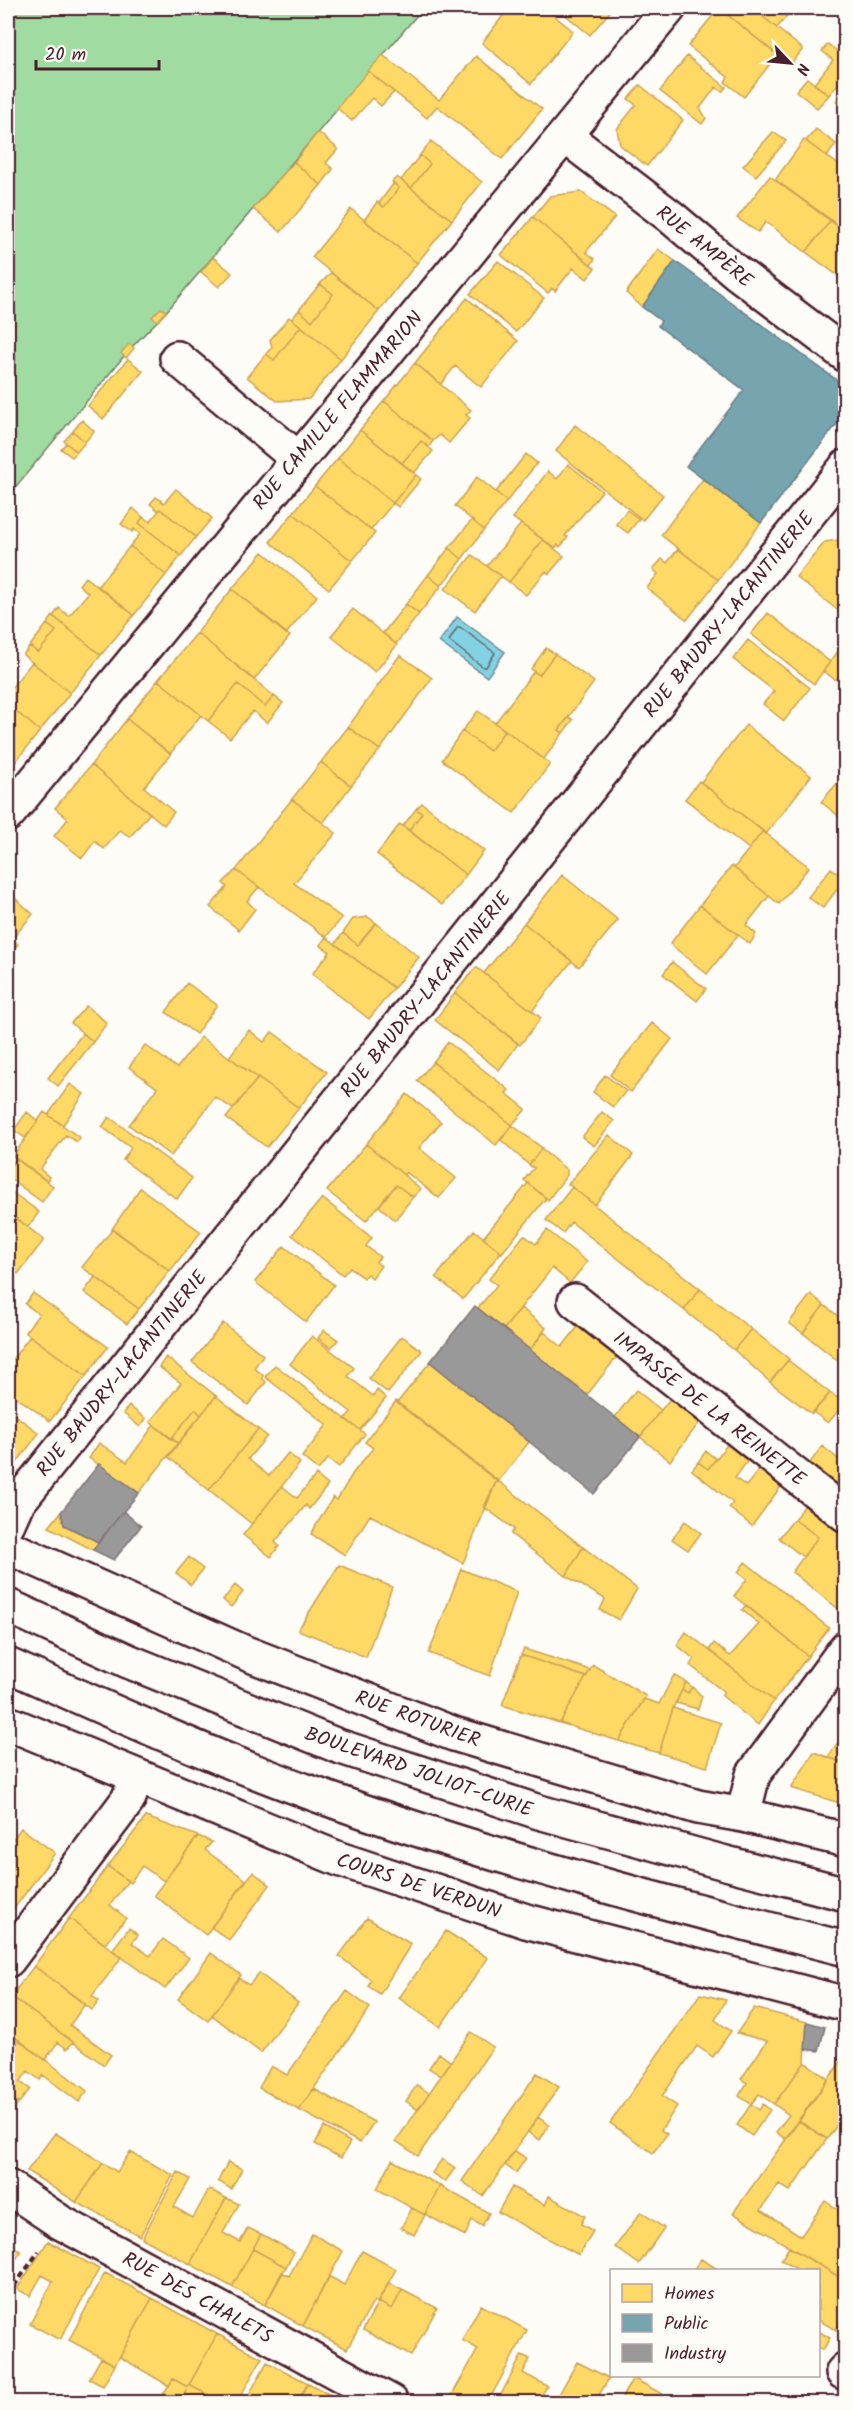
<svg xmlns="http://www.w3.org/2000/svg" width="853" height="2410" viewBox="0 0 853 2410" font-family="Kalam,sans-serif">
<rect width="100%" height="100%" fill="#fdfcf7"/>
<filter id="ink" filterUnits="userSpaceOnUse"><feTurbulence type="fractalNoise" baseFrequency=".0167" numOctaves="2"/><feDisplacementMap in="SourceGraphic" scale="12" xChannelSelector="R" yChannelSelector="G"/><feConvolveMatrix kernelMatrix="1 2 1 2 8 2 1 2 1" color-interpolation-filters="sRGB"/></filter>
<g filter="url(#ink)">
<path fill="#a0dca2" stroke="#757e66" stroke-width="1.5" d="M8 8H423L166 312 130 349 8 496Z"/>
<path fill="#83d2e1" stroke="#6c8a98" stroke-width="1.5" d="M457 617 505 652 487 677 439 642Z"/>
<path fill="#ffd966" stroke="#c9a154" stroke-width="1.5" d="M509 8H545L573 31 531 84 482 43Z
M557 8H613L590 35Z
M719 8H771L763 17 803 49 790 65Z
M719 8 777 55 744 97 725 82 728 77 688 46Z
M771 8H783L789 13 777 28 763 17Z
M828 44 846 58V75L829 95 814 84 833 60 822 51Z
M383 55 439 100 476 56 542 109 502 159 437 106 427 118 368 71Z
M687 56 726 87 722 92 716 87 700 108 706 118 702 124 660 91Z
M368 71 394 92 381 106 372 98 352 121 337 108Z
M807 78 829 95 817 108 796 91Z
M640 85 683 120 647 166 620 145 617 129 636 105 628 99Z
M846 88V108L836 101Z
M816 129 836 144 827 157 806 141Z
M318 132 338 149 326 163 333 169 321 185 294 162Z
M773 132 786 141 756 176 743 166Z
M804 140 846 170V218L839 227 775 180Z
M431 141 482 182 452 220 411 188 430 164 420 155Z
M420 155 430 164 411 188 401 180Z
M294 162 321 185 281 232 253 209Z
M770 176 831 220 806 252 766 222 758 232 737 218Z
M397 177 452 220 417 263 364 220 377 202 384 207 399 188 392 182Z
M394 183 399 188 384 207 379 203Z
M581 192 615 217 586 252 595 259 591 265 533 217 550 196Z
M351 209 417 263 379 311 312 257Z
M533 217 595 268 587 279 573 268 555 291 552 288 548 293 501 255Z
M831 220 846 232V273L841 278 806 252Z
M658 249 675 261 642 307 626 293Z
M213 257 232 273 219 287 201 272Z
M498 261 544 298 516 332 470 294Z
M331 273 379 311 341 359 292 319 299 310 312 321 333 294 320 284Z
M320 284 333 294 312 321 299 310Z
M467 298 518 341 481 387 455 366 441 384 415 363Z
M161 308 166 311 158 321 152 317Z
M289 317 301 326 274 360 266 354 272 347 270 340Z
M301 326 341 359 309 399 277 401 247 377 266 354 274 360Z
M129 344 134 348 126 358 121 353Z
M128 359 143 371 103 419 88 406Z
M415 363 471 410 466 415 470 418 449 443 440 435 433 441 384 401Z
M384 401 433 441 429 447 421 441 402 463 360 430Z
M82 420 94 431 85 442 73 431Z
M575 425 663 495 643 520 556 451Z
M360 430 416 475 393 503 338 458Z
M73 431 85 442 77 452 64 441Z
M421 441 433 451 414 473 402 463Z
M66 443 77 452 72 457 61 449Z
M526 454 537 463 507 501 496 492Z
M338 458 393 503 371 530 315 486Z
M568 464 602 491 565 536 568 537 566 540 560 547 558 545 555 548 513 518 548 471 557 479Z
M416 475 421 479 398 507 393 503Z
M477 477 507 501 484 530 455 506Z
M703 479 761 523 718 580 661 535Z
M315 486 375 533 352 561 293 513Z
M176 489 212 518 196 537 160 509 159 511 150 504 156 497 164 503Z
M133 508 143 517 139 523 181 556 166 575 130 546 140 534 134 529 132 532 121 524Z
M160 509 196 537 181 556 139 523 143 517 150 522Z
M627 510 639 519 628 533 616 524Z
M293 513 352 561 329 589 270 542Z
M472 520 484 530 462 559 449 548Z
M521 524 543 540 509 582 487 566Z
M846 539V617L796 577 825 542Z
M543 540 564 556 549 574 546 571 526 595 509 582Z
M130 546 166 575 134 615 98 586Z
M449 548 462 559 441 586 428 575Z
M678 549 718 580 687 620 647 588 658 574 653 569 662 559 667 563Z
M263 552 317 596 286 634 232 589Z
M472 555 501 576 475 611 445 589Z
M428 575 441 586 419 614 406 604Z
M85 577 134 615 101 655 53 616 59 608 69 616 88 593 79 585Z
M232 589 290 636 254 680 197 633Z
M406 604 419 614 396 644 383 633Z
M353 609 397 645 375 672 331 636Z
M768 613 830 662 814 684 751 634Z
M53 616 101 655 70 693 23 655 30 646 38 653 56 631 47 624Z
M47 624 56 631 38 653 30 646Z
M197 633 274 696 265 707 238 684 208 721 158 680Z
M748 640 810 688 784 721 763 704 774 691 733 659Z
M546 648 555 654 539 675 531 669Z
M839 650 846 654V666L836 680 823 671Z
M555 654 594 682 559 730 563 733 544 759 495 723 534 671 539 675Z
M400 655 432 678 380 750 348 727Z
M32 662 70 693 40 731 8 705V692Z
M158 680 201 715 170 754 127 719Z
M238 684 265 707 274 696 283 703 267 723 253 711 230 738 208 721Z
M8 705 40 731 9 770 8 769Z
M478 711 505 730 490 751 462 731Z
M569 717 573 720 563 733 559 730Z
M127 719 171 754 144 787 174 812 164 825 91 765Z
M746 725 811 776 766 834 701 782Z
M348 727 380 750 351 786 321 762Z
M505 730 550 764 514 813 442 760 462 731 490 751Z
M321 762 351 786 323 823 292 799Z
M91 765 150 813 130 837 120 830 104 849 95 841 82 858 54 836 68 819 55 808Z
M846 773V822L821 802Z
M699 781 763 831 749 849 685 799Z
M292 799 336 833 294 883 342 918 326 937 236 870Z
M422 803 484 851 466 875 409 830 422 813 416 809Z
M416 809 422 813 409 830 403 826Z
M400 824 466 875 442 905 377 854Z
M763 831 809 867 779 904 734 868Z
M732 866 769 896 746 925 756 934 750 944 700 905Z
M831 868 845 879 823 908 808 897Z
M236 870 259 887 247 901 255 909 239 930 210 907 227 887 223 883Z
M562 875 618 920 579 967 524 923Z
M8 892 33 914 12 939 18 944 8 957Z
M700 905 738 935 707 974 670 944Z
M368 917 376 923 358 945 343 933 353 919Z
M376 923 419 957 394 988 335 944 343 933 358 945Z
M524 923 572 961 532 1011 484 973Z
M326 937 394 988 369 1019 312 974 330 952 320 945Z
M672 962 706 989 697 1001 663 974Z
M476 967 541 1018 520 1045 455 993Z
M187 983 217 1005 196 1034 166 1012Z
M455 993 518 1044 499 1070 435 1020Z
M86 1006 107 1023 93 1042 71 1023Z
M652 1023 672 1039 631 1092 610 1075Z
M249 1030 264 1042 272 1032 327 1072 299 1108 229 1057Z
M83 1033 93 1042 58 1086 48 1078Z
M201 1037 258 1078 233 1109 215 1097 171 1156 129 1125 157 1088 129 1067 145 1045 177 1068Z
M448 1042 509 1090 506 1093 526 1109 512 1125 433 1062Z
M433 1062 512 1125 496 1145 417 1081Z
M605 1075 626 1091 613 1107 593 1092Z
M258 1078 299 1108 267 1147 226 1118Z
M70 1084 84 1094 63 1125 48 1115Z
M407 1094 441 1122 419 1148 456 1178 439 1198 406 1172 404 1175 366 1144Z
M27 1112 38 1121 25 1138 14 1130Z
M44 1112 80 1138 77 1142 66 1135 40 1169 49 1177 47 1181 13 1156Z
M602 1112 614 1121 594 1146 582 1137Z
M109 1117 192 1178 177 1199 123 1160 131 1148 102 1127Z
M512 1125 542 1148 529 1165 501 1140Z
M609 1135 633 1155 595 1205 568 1184Z
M366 1144 421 1189 413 1197 396 1185 366 1221 327 1191Z
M541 1149 567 1170V1175L548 1200 524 1180 534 1168 529 1165Z
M16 1159 53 1186 42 1202 8 1177V1170Z
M528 1183 546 1198 502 1253 483 1238Z
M396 1185 413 1197 395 1220 379 1206Z
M572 1187 700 1289 684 1310 571 1222 563 1233 546 1220Z
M140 1188 201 1232 170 1271 112 1229Z
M9 1190 39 1212 28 1227 8 1212Z
M322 1198 372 1238 366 1246 380 1257 376 1262 381 1266 372 1278 367 1274 363 1278 350 1267 343 1275 292 1235Z
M12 1215 44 1240 18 1274 8 1267V1221Z
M113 1229 170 1271 139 1309 82 1267Z
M474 1230 501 1252 463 1299 436 1277Z
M547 1230 587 1262 570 1283 552 1268 504 1329 478 1308 497 1285 489 1279 524 1235 536 1244Z
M284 1246 334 1285 306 1322 255 1282Z
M95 1277 139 1309 127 1324 84 1292Z
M700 1289 751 1329 734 1350 684 1310Z
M33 1293 108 1347 86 1376 25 1332 39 1314 25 1304Z
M811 1294 824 1305 803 1333 789 1323Z
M824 1305 846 1322V1348L837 1360 803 1333Z
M521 1308 546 1328 530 1350 504 1329Z
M584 1319 623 1349 587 1395 530 1350 544 1332 562 1347Z
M223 1323 263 1355 254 1368 263 1375 262 1378 266 1382 248 1405 192 1362Z
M751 1329 789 1359 770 1382 734 1350Z
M324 1330 338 1340 331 1348 318 1338Z
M30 1336 86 1376 50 1421 8 1391V1365Z
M312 1336 354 1368 348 1376 373 1396 377 1390 386 1398 360 1430 345 1419 351 1412 290 1364Z
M402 1336 422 1351 388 1393 369 1378Z
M166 1357 216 1396 201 1415 195 1409 171 1439 150 1422 181 1383 159 1367Z
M788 1360 830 1393 812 1414 770 1382Z
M430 1362 529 1442 498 1482 397 1403Z
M275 1365 365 1434 339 1467 328 1459 318 1470 302 1457 327 1425 265 1377Z
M636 1390 661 1410 640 1437 615 1417Z
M676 1391 706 1414 670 1461 640 1437Z
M830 1393 845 1403 828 1423 813 1412Z
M216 1396 258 1429 209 1490 168 1457Z
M396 1401 497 1480 463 1563 370 1515 345 1555 311 1534 333 1497 337 1500 353 1473 373 1448 365 1442Z
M129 1406 146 1419 140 1427 123 1413Z
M195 1409 201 1415 178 1443 171 1439Z
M8 1410 39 1433 13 1468 8 1464Z
M154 1425 178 1443 139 1493 89 1458 99 1443 127 1462Z
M258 1429 267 1436 248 1459 269 1476 288 1453 300 1463 252 1524 209 1490Z
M734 1436 754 1452 735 1478 746 1486 766 1461 787 1478 752 1526 729 1508 733 1503 692 1470 698 1462 708 1469Z
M822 1446 846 1465V1502L805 1470Z
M706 1451 716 1459 708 1469 698 1462Z
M316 1475 328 1485 309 1509 306 1505 275 1542 279 1546 271 1557 243 1535 282 1486 297 1498Z
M497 1480 583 1547 566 1576 511 1534 514 1529 484 1507Z
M810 1499 846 1525V1604L841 1611 792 1572 818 1537 794 1519Z
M61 1512 64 1525 98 1542 93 1550 49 1527Z
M794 1519 818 1537 803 1557 779 1538Z
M685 1521 701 1533 688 1550 672 1539Z
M583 1547 637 1589 619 1620 600 1610 605 1599 566 1576Z
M189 1557 203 1569 191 1585 176 1573Z
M745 1562 829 1628 808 1656 734 1596 747 1579 738 1572Z
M339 1565 392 1587 366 1657 298 1630Z
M461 1569 517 1592 490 1676 429 1653Z
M235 1585 243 1592 231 1607 223 1600Z
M746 1605 808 1656 774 1701 709 1650 714 1643 730 1656 759 1624 742 1610Z
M686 1632 774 1701 758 1725 721 1695 724 1692 690 1665 694 1659 677 1645Z
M524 1649 590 1670 586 1677 521 1655Z
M521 1655 586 1677 560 1723 502 1705Z
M593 1665 646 1696 619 1741 560 1723Z
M674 1675 686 1682 673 1708 659 1753 619 1741 644 1699 659 1704Z
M686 1682 692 1687 688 1693 682 1690Z
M692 1687 702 1696 698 1709 676 1703 682 1690 688 1693Z
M673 1708 721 1723 707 1767 659 1753Z
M846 1731V1764L828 1757Z
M814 1752 846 1764V1805L791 1788Z
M146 1817 198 1836 164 1881 142 1866 130 1883 108 1866Z
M21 1828 55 1853 8 1917V1846Z
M198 1836 212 1842 205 1850 246 1880 206 1935 154 1895Z
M108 1866 128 1881 110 1905 126 1918 105 1944 69 1918Z
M253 1872 270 1885 229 1940 211 1927Z
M69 1918 122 1957 92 1996 99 2001 92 2010 34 1966Z
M367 1918 411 1944 380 1994 368 1986 371 1980 339 1956Z
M129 1928 138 1935 132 1943 150 1956 163 1939 189 1958 165 1989 112 1950Z
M446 1931 488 1958 440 2027 399 1998Z
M211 1953 241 1975 208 2021 178 1999Z
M34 1966 85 2004 70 2025 111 2055 104 2065 11 1996Z
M259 1973 298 2003 261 2053 212 2015 239 1978 249 1985Z
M347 1991 370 2008 299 2110 259 2088 271 2066 287 2075Z
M700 1994 726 2000 715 2020 731 2031 713 2057 697 2046 662 2096 677 2106 661 2130 667 2134 653 2153 610 2123Z
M11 1996 73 2042 67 2049 58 2042 45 2060 8 2032V2002Z
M754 2008 807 2022 805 2062 774 2104 759 2094 751 2104 739 2096 747 2083 741 2079 767 2041 737 2033Z
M8 2032 19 2040 8 2056Z
M471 2032 493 2047 418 2156 396 2141Z
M19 2040 87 2091 79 2102 43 2075 40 2080 28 2071 20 2082 30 2089 19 2103 8 2095V2056Z
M439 2053 451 2062 441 2076 429 2068Z
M846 2054V2113L827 2139 799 2121Z
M805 2062 828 2079 785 2139 776 2132 789 2115 774 2104Z
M537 2073 559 2087 483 2196 462 2181Z
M417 2085 429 2093 418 2110 406 2101Z
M314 2089 374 2122 360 2143 299 2110Z
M8 2095 19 2103 8 2119Z
M751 2104 759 2110 763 2104 770 2110 752 2136 737 2125Z
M538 2117 549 2125 540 2140 528 2132Z
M799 2121 827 2139 790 2191 779 2184 761 2210 801 2236 825 2201 846 2215V2281L733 2213Z
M324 2127 350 2142 341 2158 315 2144Z
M55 2133 103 2163 76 2202 27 2171Z
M515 2151 526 2158 516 2173 505 2165Z
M130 2152 173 2175 140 2236 76 2202 103 2163 117 2172Z
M442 2159 455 2168 445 2182 432 2173Z
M392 2160 440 2186 425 2215 377 2189Z
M228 2162 242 2169 231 2189 218 2181Z
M178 2172 190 2179 174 2207 193 2218 209 2189 226 2198 190 2264 142 2238Z
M440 2186 489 2213 482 2226 472 2220 465 2236 425 2214Z
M512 2187 545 2205 549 2196 585 2216 581 2224 593 2231 579 2255 498 2212Z
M226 2198 239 2204 223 2233 240 2242 248 2228 261 2234 232 2287 190 2264Z
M412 2208 425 2215 414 2235 401 2228Z
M641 2212 664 2228 639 2264 615 2247Z
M261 2234 294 2252 286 2267 253 2249Z
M312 2234 343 2251 303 2326 265 2305 282 2272 289 2276Z
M8 2241 21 2252 8 2271Z
M48 2241 99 2269 60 2340 30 2324 53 2281 42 2275 30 2296 17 2289Z
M789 2247 846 2281V2313L836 2330 818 2320V2270H798L781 2260Z
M253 2249 286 2267 265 2305 232 2287Z
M362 2251 396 2269 377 2303 374 2301 347 2349 303 2326 329 2276 344 2285Z
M701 2259 719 2270H693Z
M105 2273 152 2298 115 2365 69 2340Z
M389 2283 402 2290 392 2309 378 2302Z
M402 2290 437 2308 411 2356 363 2330 378 2302 392 2309Z
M152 2298 217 2334 188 2387 173 2379 169 2386 120 2357Z
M481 2305 527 2330 488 2402H448L478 2349 462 2340Z
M818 2331 830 2338 823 2350 818 2347Z
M217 2334 262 2358 237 2402H222L189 2385Z
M522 2355 530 2359 523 2373 547 2386 538 2402H497Z
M101 2358 115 2365 103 2386 89 2379Z
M267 2362 308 2383 297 2402H245Z
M577 2362 609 2378 595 2402H555Z
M633 2378 662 2394 658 2402H619Z
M173 2379 188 2387 180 2402H158Z
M308 2383 343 2402H297Z
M189 2385 222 2402H200L184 2394Z"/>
<path fill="#76a5af" stroke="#697d87" stroke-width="1.5" d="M675 261 846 387V412L761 523 686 466 744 390 658 326 661 321 642 307Z"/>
<path fill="#999" stroke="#817478" stroke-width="1.5" d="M475 1306 640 1437 594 1494 430 1362Z
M99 1464 139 1493 98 1542 64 1525 61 1512Z
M123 1511 141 1526 114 1560 93 1550Z
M807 2022 825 2027 819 2051 805 2049Z"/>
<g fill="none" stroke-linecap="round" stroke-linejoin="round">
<path stroke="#616774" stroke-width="1.5" d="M460 627 495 653 486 667H483L449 641 457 628Z"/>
<g stroke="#4a1f2b" stroke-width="38">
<path id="minor" d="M565 136 671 217 736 272 846 355
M177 358 297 458
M8 814 669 8
M575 1301 846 1515
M8 1523 16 1505 846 467
M8 1547 248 1654 454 1734 698 1807 743 1815 846 1840
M8 1723 339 1859 526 1921 846 2004
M743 1815 753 1775 846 1648
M8 1960 128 1800 137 1777
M8 2187 60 2222 391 2402
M843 2372 846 2369"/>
</g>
<g stroke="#4a1f2b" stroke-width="38">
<path id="primary" d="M8 1606 128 1661 338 1746 539 1812 718 1861 846 1894
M8 1665C111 1711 214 1758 320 1796 492 1858 669 1904 846 1949"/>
</g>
<path stroke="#4a1f2b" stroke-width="4" stroke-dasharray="6 4.5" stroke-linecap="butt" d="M8 2295 39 2251"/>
<use href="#minor" stroke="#fdfcf7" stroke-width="33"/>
<use href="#primary" stroke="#fdfcf7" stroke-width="33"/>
</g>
</g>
<g text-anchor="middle" stroke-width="6" stroke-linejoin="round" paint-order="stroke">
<g font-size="20" fill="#4a1f2b" stroke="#fdfcf7">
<text transform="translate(705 246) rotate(39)" y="7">RUE AMPÈRE</text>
<text transform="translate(337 410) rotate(-50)" y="7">RUE CAMILLE FLAMMARION</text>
<text transform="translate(728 614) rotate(-51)" y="7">RUE BAUDRY-LACANTINERIE</text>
<text transform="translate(425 994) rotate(-51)" y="7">RUE BAUDRY-LACANTINERIE</text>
<text transform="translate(121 1373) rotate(-51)" y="7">RUE BAUDRY-LACANTINERIE</text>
<text transform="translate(710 1408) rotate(38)" y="7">IMPASSE DE LA REINETTE</text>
<text transform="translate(418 1718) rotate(20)" y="7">RUE ROTURIER</text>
<text transform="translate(419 1771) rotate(19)" y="7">BOULEVARD JOLIOT-CURIE</text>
<text transform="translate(419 1885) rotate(18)" y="7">COURS DE VERDUN</text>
<text transform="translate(198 2297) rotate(29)" y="7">RUE DES CHALETS</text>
</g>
</g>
<rect width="853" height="2410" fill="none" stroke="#fdfcf7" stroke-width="30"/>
<rect x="15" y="15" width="823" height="2380" fill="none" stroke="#4a1f2b" stroke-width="2" filter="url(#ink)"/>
<rect x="610" y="2269" width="210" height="108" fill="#fdfcf7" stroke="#b5a4a5" stroke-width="1.5"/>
<rect x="622" y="2284" width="30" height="18" fill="#ffd966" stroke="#b5a4a5" stroke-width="1.5"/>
<text x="664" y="2299" font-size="18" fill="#4a1f2b">Homes</text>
<rect x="622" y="2314" width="30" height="18" fill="#76a5af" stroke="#b5a4a5" stroke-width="1.5"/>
<text x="664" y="2329" font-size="18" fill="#4a1f2b">Public</text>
<rect x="622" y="2344" width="30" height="18" fill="#999999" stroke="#b5a4a5" stroke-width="1.5"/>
<text x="664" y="2359" font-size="18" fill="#4a1f2b">Industry</text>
<g transform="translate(790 63) rotate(116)" stroke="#fdfcf7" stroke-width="4.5" paint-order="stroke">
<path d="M0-4.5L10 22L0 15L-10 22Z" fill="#4a1f2b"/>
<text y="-9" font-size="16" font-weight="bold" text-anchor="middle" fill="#4a1f2b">N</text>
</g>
<path d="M36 60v9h123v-9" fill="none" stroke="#4a1f2b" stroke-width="3"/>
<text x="45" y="60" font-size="18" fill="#4a1f2b" stroke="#fdfcf7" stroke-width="4.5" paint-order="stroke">20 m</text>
</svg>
